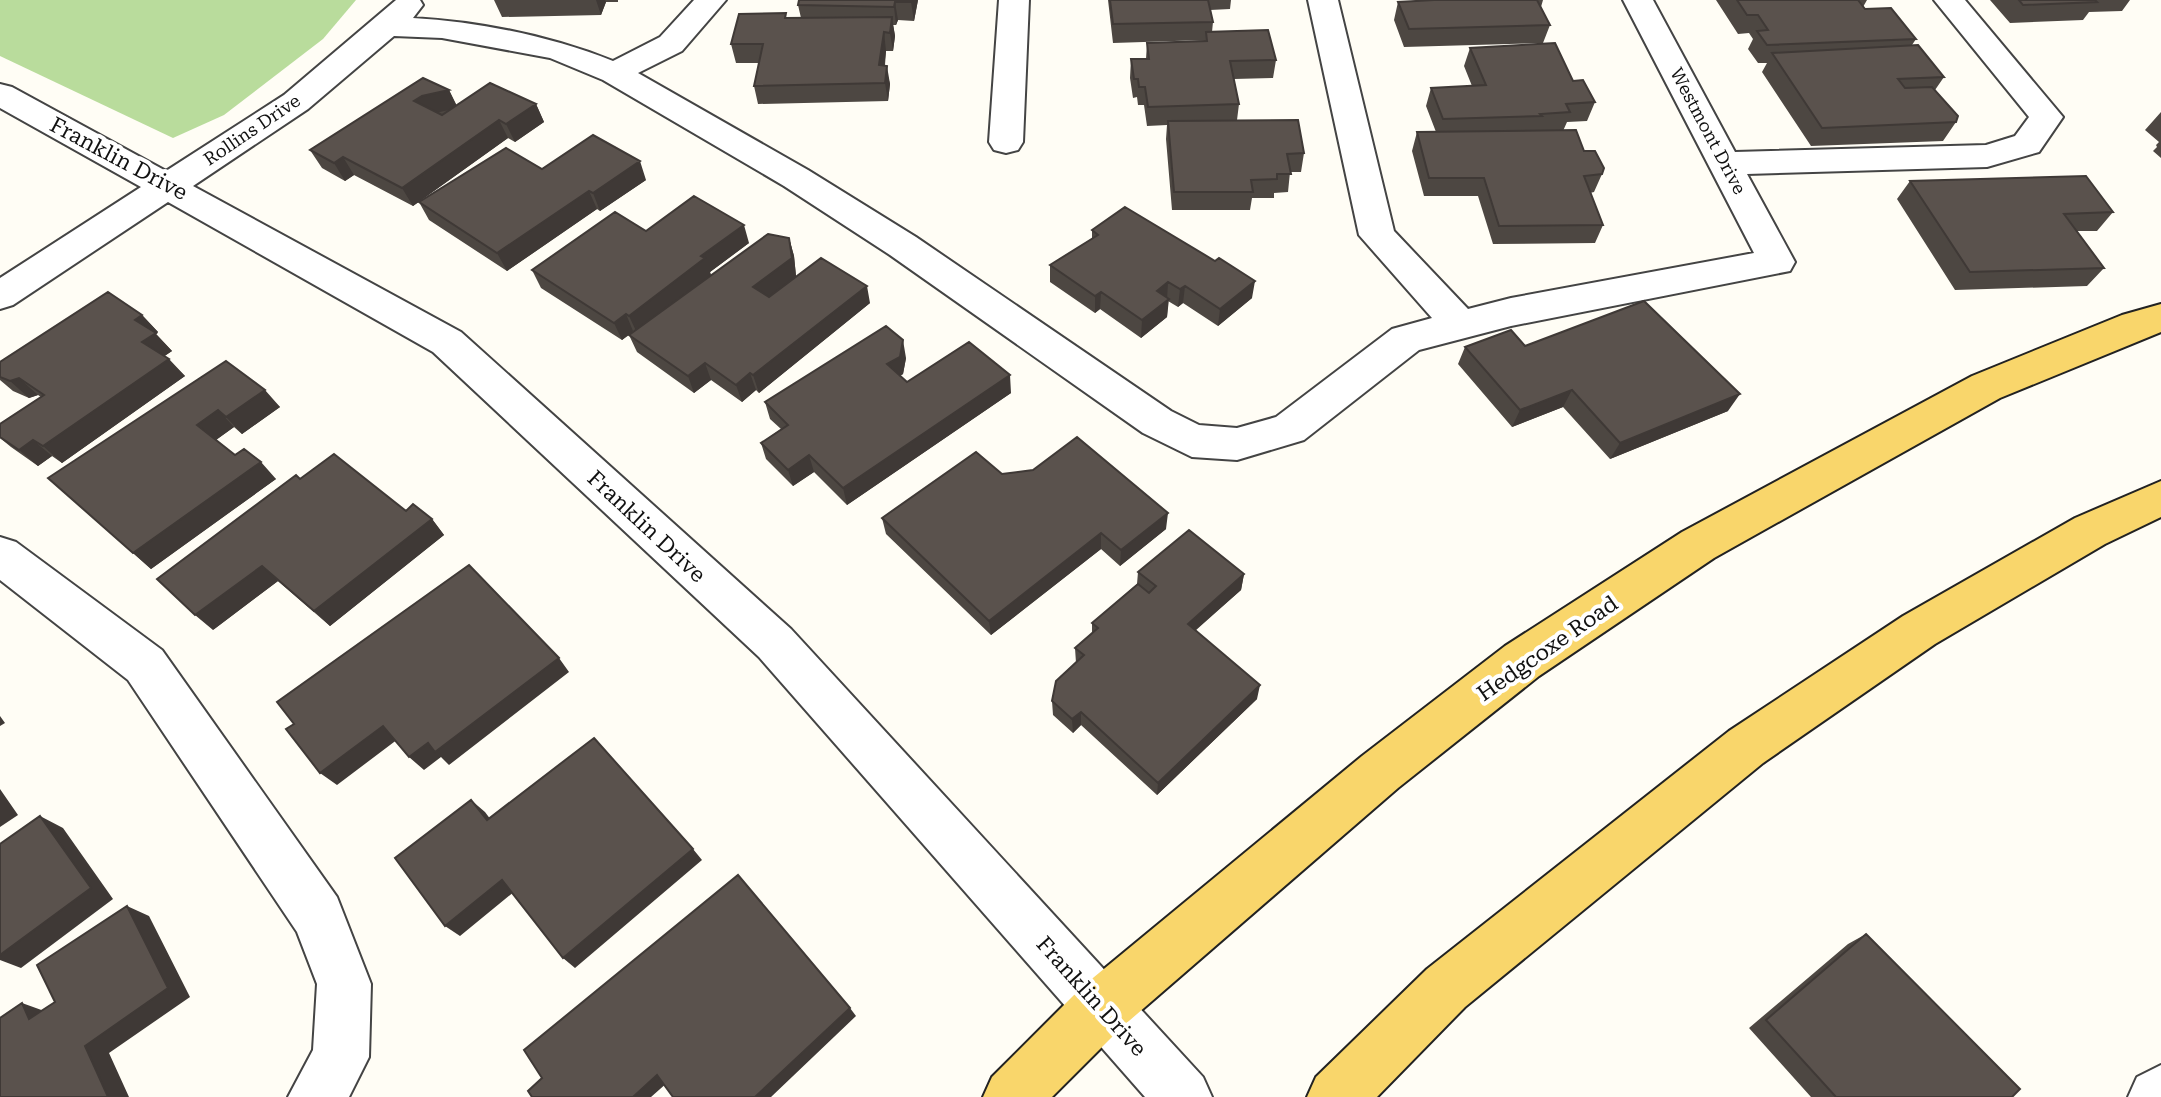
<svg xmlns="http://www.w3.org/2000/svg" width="2161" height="1097" viewBox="0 0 2161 1097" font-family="'Roboto Serif',serif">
<rect width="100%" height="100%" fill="#fffdf5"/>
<path fill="#b9dc9c" d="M0 0H356L323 39 224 115 173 138 0 56Z"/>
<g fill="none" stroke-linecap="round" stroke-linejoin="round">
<g stroke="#444" stroke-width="4">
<path id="minor" d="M396 0H420L423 5 413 18C480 22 550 36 613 61L660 37 694 0H726L682 51 638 73 808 170 916 237 1171 411 1199 425 1237 428 1276 417 1392 329 1432 318 1359 235 1308 0H1338L1394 231 1468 309 1511 298 1754 253 1623 0H1653L1735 152 1986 145 2015 136 2029 117 1934 0H1965L2063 117 2039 152 1987 167 1747 174 1795 262 1790 271 1511 326 1419 350 1304 440 1237 460 1192 457 1143 433 890 255 784 186 603 80 550 58 442 38 394 36 308 109 193 186 461 332 791 629 1203 1077 1212 1097H1145L759 657 433 352 168 202 13 305 0 309V278L141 187 0 108V84L12 87 166 171 284 95Z
M999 0H1029L1023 142 1018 150 1006 153 994 150 989 142Z
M0 537 16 542 162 650 337 897 371 984 369 1057 349 1097H288L313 1050 317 984 297 932 128 680 0 580Z
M2161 1065V1097H2128L2137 1077Z"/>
</g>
<g stroke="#222" stroke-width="4">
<path id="major" d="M2161 304V332L2000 398 1714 558 1539 676 1398 788 1122 1027 1052 1097H983L992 1077 1082 987 1362 756 1505 646 1682 532 1972 376 2122 315Z
M2161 481V517L2105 544 1935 644 1763 763 1465 1007 1377 1097H1307L1316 1077 1427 969 1729 731 1903 616 2075 518Z"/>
</g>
<use href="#minor" fill="#fff" fill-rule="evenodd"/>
<use href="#major" fill="#f9d66b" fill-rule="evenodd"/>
</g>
<path fill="#4d4742" d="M494 0H618V2H606L601 15 502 17Z
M918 0 914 21 898 20 896 25H893L895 36 893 51H886L885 65 890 84 888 101 758 104 754 86 759 63H736L731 44 787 18H801L798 5Z
M1108 0H1245H1231L1230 9 1210 10 1213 22 1212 32 1276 60 1273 78 1234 79 1239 104 1237 120 1304 153 1301 172H1290L1288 192 1274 193V198H1252L1250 210H1172L1166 139 1167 125 1147 126 1144 105H1138L1137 97 1133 98 1130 78 1131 59H1146L1147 43 1205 40 1113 43Z
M1425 0H1543L1541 7 1550 25 1543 43 1404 47 1394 20 1398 2Z
M1716 0H1867L1863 7 1865 9 1916 39 1912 45 1944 77 1935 90 1956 122 1943 141 1811 146 1762 72 1767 63H1758L1748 49 1753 39 1749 33 1738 34Z
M1990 0H2130L2122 11 2089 12 2083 20 2010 23Z
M1470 48 1573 81 1595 102 1587 121 1567 122 1563 131 1584 151 1602 174 1594 192 1590 193 1603 225 1595 243 1493 244 1478 196H1424L1412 151 1417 132H1436L1426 106 1431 88 1472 86 1464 66Z
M449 90 456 105 536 104 544 122 515 142 508 138 413 206 354 175 345 181 322 168 310 150Z
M2161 112V158L2153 151 2157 147 2156 145 2159 142 2145 130Z
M542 169 646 180 600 211 597 209 507 271 429 220 419 202Z
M1910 181 2113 212 2097 231H2077L2104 268 2087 286 1955 290 1897 199Z
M1092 230 1252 298 1218 326 1183 303 1178 307 1168 301 1167 317 1141 338 1100 309 1095 313 1050 282V265L1092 239Z
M646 231 749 243 710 272 711 275 789 238 794 256 796 276 870 303 759 393 756 390 742 402 711 380 694 393 637 352 629 335 622 340 541 288 532 270Z
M142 315 158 332 156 334 172 351 164 356 185 376 62 463 52 456 38 466 11 447 0 438V424L41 397 38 395 29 398 13 391 0 380V362Z
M1525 346 1728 411 1610 459 1563 407 1512 427 1458 364 1465 347Z
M906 358 903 374 900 376 907 382 1011 393 847 505 814 472 793 486 766 459 761 443 781 429 770 419 765 402Z
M226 361 280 407 242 434 234 427 216 440 235 455 276 479 151 569 133 553Z
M1002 474 1166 529 1120 566 1101 549 991 635 886 534 882 518Z
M300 479 432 519 444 535 330 626 278 581 213 630Z
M1138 572 1244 574 1241 590 1195 630 1257 699 1157 795 1081 725 1073 733 1053 715 1052 701 1076 663 1075 648 1092 634V623L1137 584Z
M1866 934 2012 1097H1811L1749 1028 1848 944Z"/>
<path fill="#3f3936" d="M596 0H605L606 2 601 15Z
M912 0H918L914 21 911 2Z
M895 2 898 20 896 25 894 7Z
M892 17 895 36 893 51 890 33Z
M884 32 886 51 882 84 879 65Z
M887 66 890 84 888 101 885 83Z
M449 90 458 108 431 114 414 101 422 96Z
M536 104 544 122 515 142 506 124Z
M499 120 508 138 413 206 402 188Z
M343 157 354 175 345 181 334 163Z
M640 161 646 180 600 211 593 193Z
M589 191 597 209 507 271 497 253Z
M744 225 749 243 710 272 711 276 637 333 629 316 701 256Z
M789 238 794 256 796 276 759 305 753 287Z
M1255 281 1252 298 1218 326 1220 309Z
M1168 282 1167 300 1157 291Z
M867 286 870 303 759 393 753 375Z
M1185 286 1183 303 1178 307 1180 289Z
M1101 292 1100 309 1095 313V296Z
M1169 299 1167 317 1141 338 1142 320Z
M626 314 633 331 622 340 614 323Z
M142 315 158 332 156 334 172 351 159 360 142 342 135 320Z
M903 340 906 358 903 374 890 381 887 364Z
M169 359 185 376 62 463 43 446Z
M705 363 711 380 694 393 688 376Z
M750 373 756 390 742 402 736 385Z
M1010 375 1011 393 847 505 843 488Z
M19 378 38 395 29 398 10 381Z
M265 390 280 407 242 434 226 417Z
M1572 390 1563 407 1512 427 1520 410Z
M1740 394 1728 411 1610 459 1620 443Z
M218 410 234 427 213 442 197 425Z
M33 440 52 456 38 466 19 450Z
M809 455 814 472 793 486 788 470Z
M261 462 276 479 151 569 133 553Z
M1168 513 1166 529 1120 566 1121 550Z
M432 519 444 535 330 626 314 611Z
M1101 533V549L991 635 989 621Z
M262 566 278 581 213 630 195 615Z
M1244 574 1241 590 1186 639 1188 624Z
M559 658 569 672 449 765 441 757 424 770 409 757 428 743Z
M1260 685 1257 699 1157 795 1158 783Z
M1081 712V725L1073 733 1072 719Z
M0 716 5 723 0 726Z
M383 726 398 739 337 785 320 773Z
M0 789 18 815 0 827Z
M471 800 485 812 500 832 487 820Z
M40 816 63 828 113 899 21 968 0 960V955Z
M693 849 702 860 575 968 563 958Z
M502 880 515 891 460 936 445 926Z
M127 906 149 916 190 997 109 1053 129 1097H108L85 1046Z
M22 1003 47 1012 29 1019Z
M850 1008 856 1016 771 1097H755Z
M657 1075 668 1082 651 1097H633Z"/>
<path fill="#5a524d" stroke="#3f3936" stroke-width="2" d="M799 0H912L911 2H895L894 7 798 5Z
M1110 0H1208L1213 22 1113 24Z
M1434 0H1537L1550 25 1409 29 1398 2Z
M1737 0H1858L1865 9 1891 8 1916 39 1767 45 1757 31 1768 30 1758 15H1747Z
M2019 0H2095L2097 2 2023 5Z
M786 13 785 18 892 17 890 33 884 32 879 65 887 66 885 83 754 86 763 44H731L739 14Z
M1268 30 1276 60 1230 61 1239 104 1148 107 1145 87H1139L1138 79H1134L1131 59H1149L1147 43 1207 41 1206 32Z
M1555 43 1573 81 1583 80 1595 102 1566 104 1570 112 1540 114 1542 116 1443 119 1431 88 1486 85 1470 48Z
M1918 45 1944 77 1898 79 1905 88 1932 87 1958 116 1956 122 1822 128 1772 53Z
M423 78 449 90 422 96 414 101 442 115 490 83 536 104 506 124 499 120 402 188 343 157 334 163 310 150Z
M1298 120 1304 153 1287 154 1291 174H1277V179L1251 180 1253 192H1174L1168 121Z
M1576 130 1584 151H1595L1604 168 1602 174 1584 176 1603 225 1499 226 1484 178H1429L1417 132Z
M593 135 640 161 593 193 589 191 497 253 419 202 506 148 542 169Z
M2086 176 2113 212 2064 214 2104 268 1970 272 1910 181Z
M694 196 744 225 701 256 705 258 629 316 626 314 614 323 532 270 615 212 646 231Z
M1125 207 1215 261 1219 258 1255 281 1220 309 1185 286 1180 289 1168 282 1157 291 1169 299 1142 320 1101 292 1095 296 1050 265 1098 235 1092 230Z
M768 234 789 238 792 258 753 287 769 297 821 258 867 286 753 375 750 373 736 385 705 363 688 376 629 335Z
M108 292 142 315 135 320 156 333 142 342 169 359 43 446 33 440 19 450 0 437V424L44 395 19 378 10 381 0 377V362Z
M1644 301 1740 394 1620 443 1572 390 1520 410 1465 347 1511 330 1525 346Z
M886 326 903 340 900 357 887 364 907 382 969 342 1010 375 843 488 809 455 788 470 761 443 788 425 765 402Z
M226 361 265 390 226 417 218 410 197 425 235 455 244 449 261 462 133 553 48 478Z
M1077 437 1168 513 1121 550 1101 533 989 621 882 518 976 452 1002 474 1033 470Z
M334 454 406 511 413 504 432 519 314 611 262 566 195 615 157 579 296 475 300 479Z
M1189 530 1244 574 1188 624 1260 685 1158 783 1081 712 1072 719 1052 701 1056 681 1084 655 1075 648 1098 628 1092 623 1138 584 1149 593 1156 586 1138 572Z
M469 565 559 658 435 752 428 743 409 757 383 726 320 773 286 729 294 724 277 702Z
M594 738 693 849 563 958 502 880 445 926 395 858 471 800 487 820Z
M40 816 91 888 0 955V844Z
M738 875 850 1008 755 1097H673L657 1075 633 1097H532L528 1091 542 1078 524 1050Z
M127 906 168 988 85 1046 108 1097H0V1018L22 1003 29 1019 55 1002 37 965Z
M1866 934 2020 1089 2012 1097H1836L1766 1020Z"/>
<g text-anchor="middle" stroke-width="8" stroke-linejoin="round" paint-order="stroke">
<g font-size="18" fill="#111" stroke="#fff">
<text transform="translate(252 130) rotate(-34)" y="6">Rollins Drive</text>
<text transform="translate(1708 131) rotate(62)" y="6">Westmont Drive</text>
</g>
<g font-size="22" fill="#111" stroke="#fff">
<text transform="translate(119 158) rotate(28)" y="8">Franklin Drive</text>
<text transform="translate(647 526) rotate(43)" y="8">Franklin Drive</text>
<text transform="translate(1547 648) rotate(-35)" y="8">Hedgcoxe Road</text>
<text transform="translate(1092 996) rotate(48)" y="8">Franklin Drive</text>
</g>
</g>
</svg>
